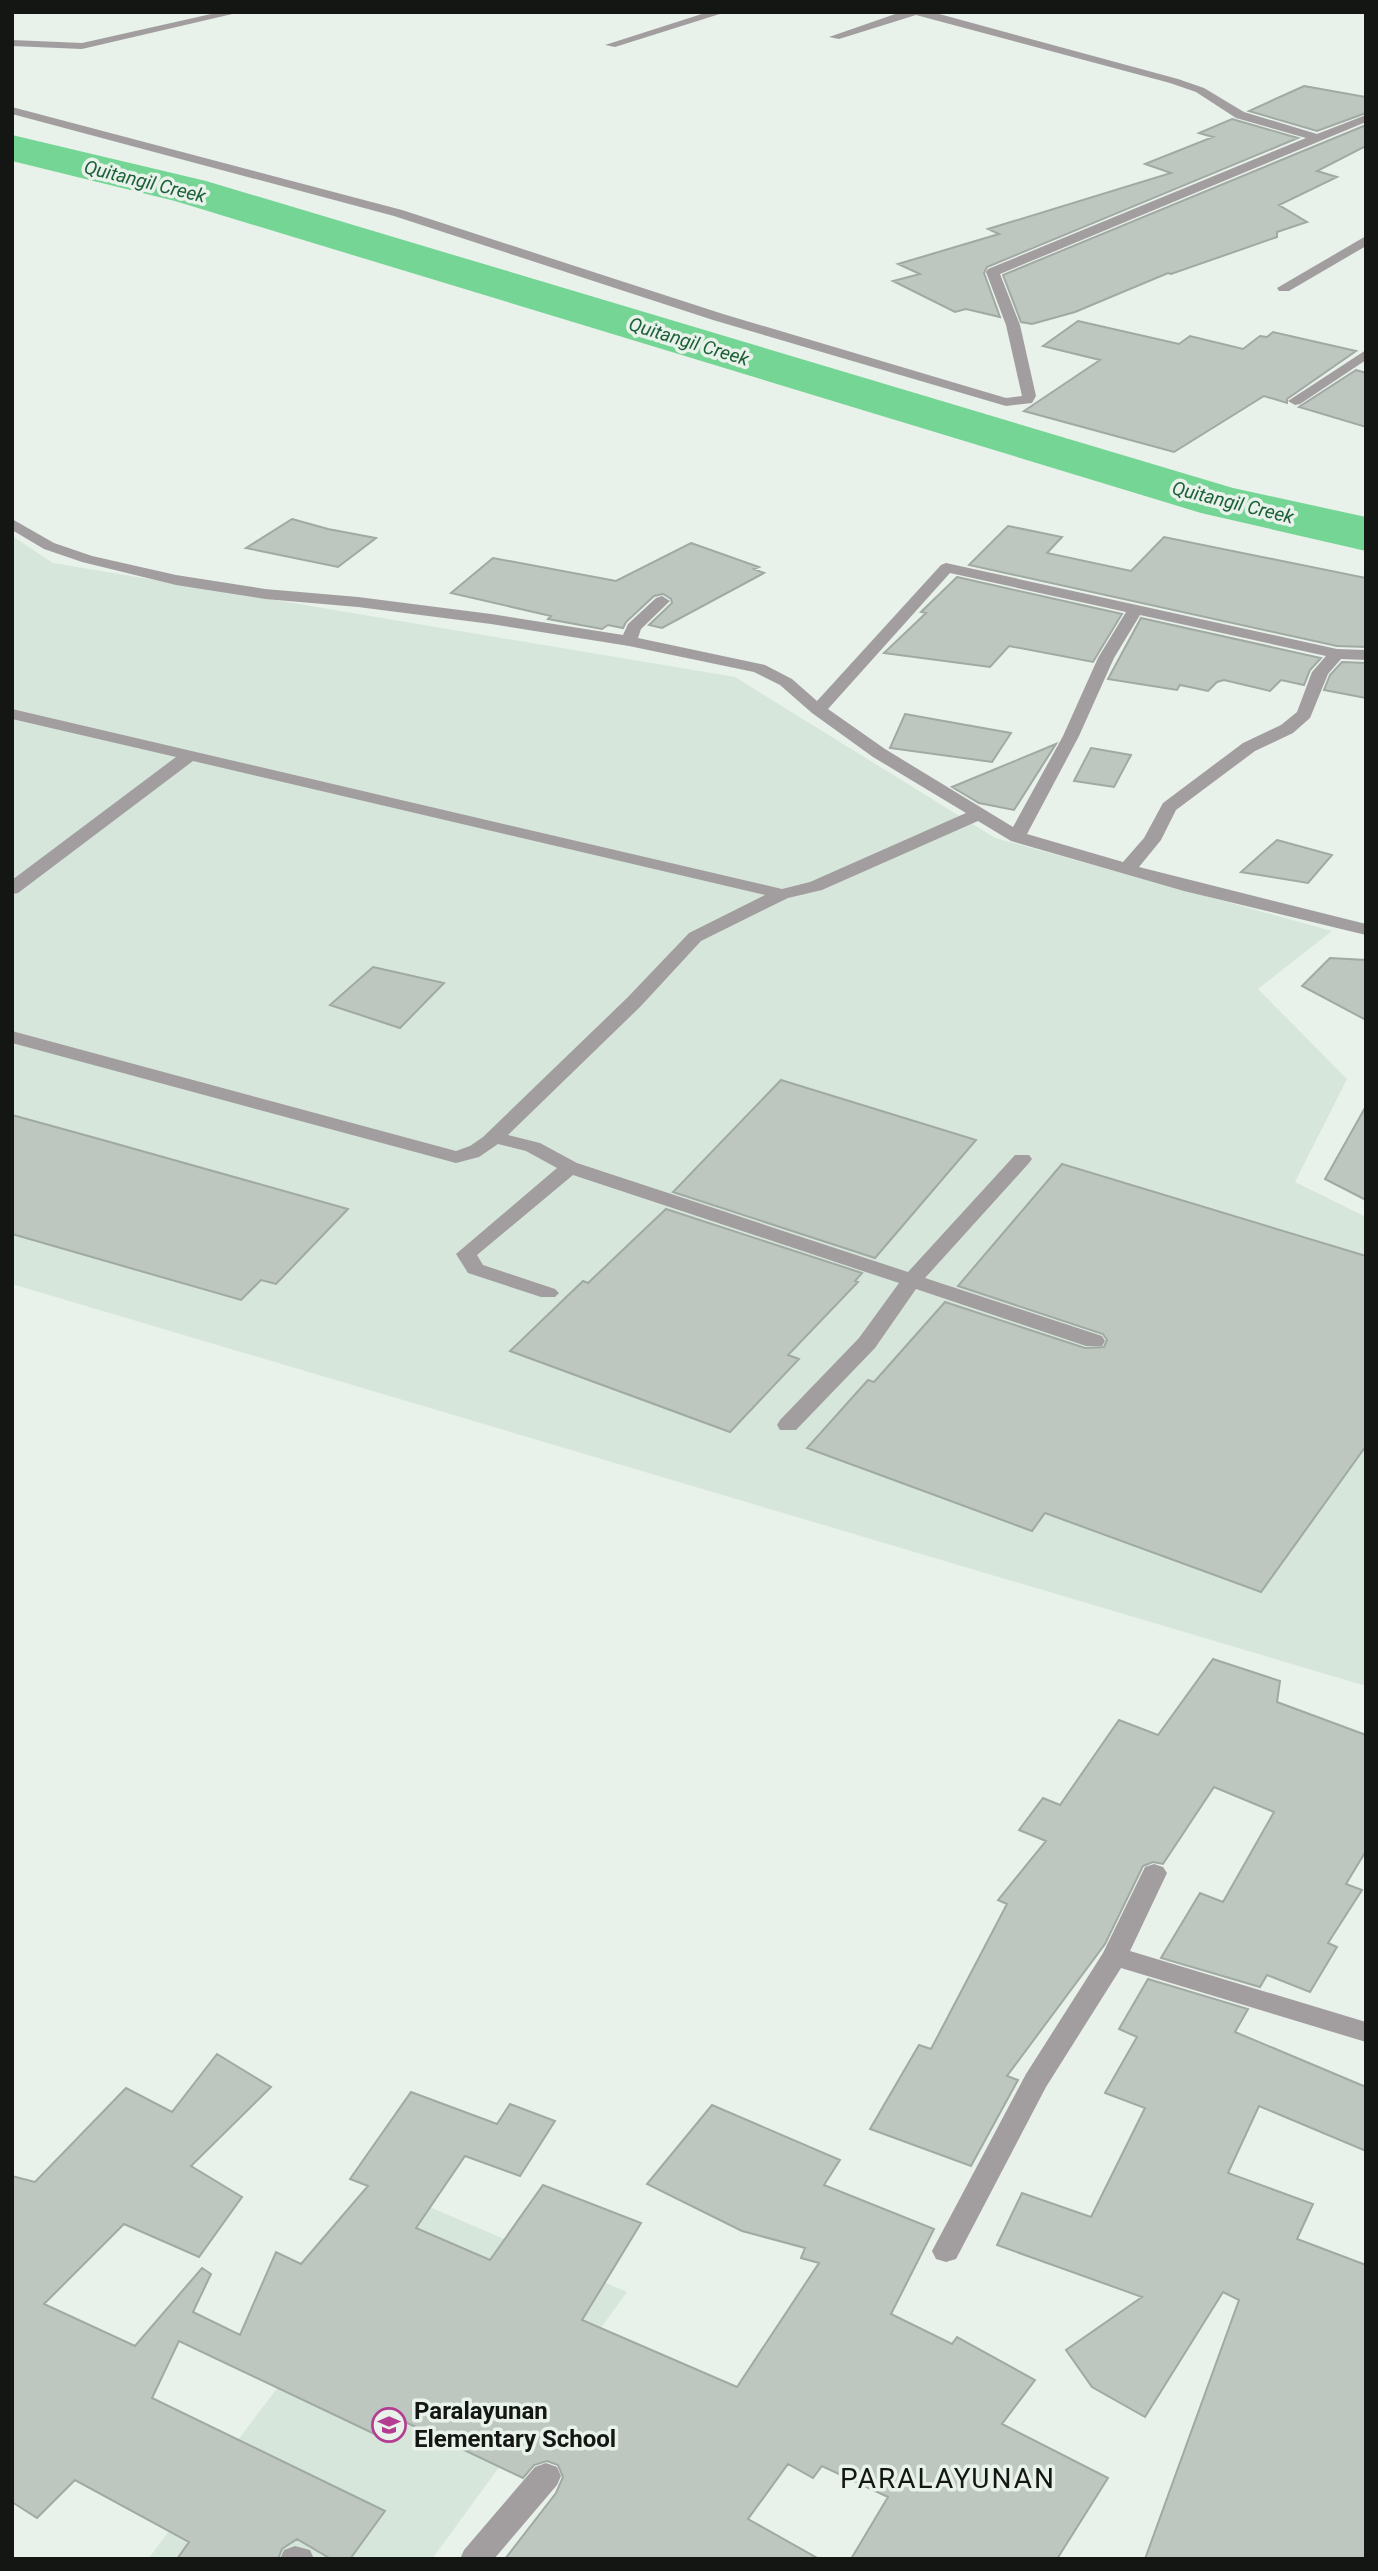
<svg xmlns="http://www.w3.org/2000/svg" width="1378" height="2571" viewBox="0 0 1378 2571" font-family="Roboto,sans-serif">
<rect width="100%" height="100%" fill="#e8f1ea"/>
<path fill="#d6e6da" d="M12 536 53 563 735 677 995 838 1332 931 1258 989 1347 1079 1295 1182 1366 1217V1686L12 1284Z
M418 2202 627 2292 432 2559H148Z"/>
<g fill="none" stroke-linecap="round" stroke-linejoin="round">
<path fill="#75d595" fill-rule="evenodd" d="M12 135 206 181 1233 488 1366 517V551L1201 513 175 201 12 161Z"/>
</g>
<path fill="#bdc6bf" stroke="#a0a9a2" stroke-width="2" d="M1304 86 1366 97V113L1317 131 1249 111Z
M1232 119 1298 138 987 267 984 273 1000 317 966 309 955 312 893 281 920 274 898 264 999 234 988 229 1171 173 1145 164 1213 137 1199 133Z
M1366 125V146L1317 171 1337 177 1279 205 1307 222 1277 232V237L1171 274 1168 273 1075 312 1032 324 1021 322 1003 275Z
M1078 321 1179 344 1190 336 1243 349 1260 336 1267 337 1273 332 1356 351 1287 399V403L1264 396 1174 452 1024 411 1100 360 1043 346Z
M1356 370 1366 373V427L1299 407Z
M292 519 328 529 376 538 338 567 246 548Z
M1008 526 1062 537 1047 553 1131 571 1164 537 1366 578V647L1337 646 969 565Z
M691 543 759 567 754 569 764 573 662 628 649 625 672 603 671 599 663 594 654 596 626 622 623 628 608 625 602 629 548 619 551 616 451 593 493 558 616 581Z
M957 577 1122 614 1093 662 1009 646 990 667 884 653 926 613 921 612Z
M1141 618 1321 658 1310 670 1304 685 1281 680 1270 691 1224 680 1217 682 1208 691 1180 685 1177 690 1108 679Z
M1342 662 1366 663V698L1324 690 1330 675Z
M905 714 927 718 1011 733 992 762 890 748Z
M1056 744 1014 810 979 803 952 787Z
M1091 748 1131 755 1114 787 1074 781Z
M1277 840 1332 855 1308 883 1241 872Z
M1330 958 1366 960V1020L1302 986Z
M373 967 444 983 400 1028 330 1005Z
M781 1080 976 1140 875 1258 673 1192Z
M1366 1106V1200L1325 1179Z
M12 1115 92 1137 348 1209 276 1284 261 1280 241 1300 12 1234Z
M1062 1164 1366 1256V1446L1261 1592 1045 1513 1032 1531 807 1448 868 1380 874 1382 945 1302 1085 1348 1104 1347 1107 1340 1103 1334 958 1286Z
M666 1209 862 1273 855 1281 858 1282 788 1355 799 1359 730 1432 510 1351 583 1281 588 1283Z
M1213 1659 1280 1681 1277 1702 1366 1735V1851L1346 1884 1362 1890 1328 1943 1337 1947 1310 1992 1267 1975 1260 1987 1161 1958 1200 1893 1223 1902 1274 1812 1214 1787 1163 1864 1153 1862 1143 1866 1105 1944 1007 2076 1018 2080 971 2166 870 2129 919 2045 931 2049 1007 1904 998 1900 1046 1841 1019 1830 1043 1798 1060 1805 1119 1720 1158 1735Z
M1148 1979 1248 2009 1235 2032 1366 2087V2151L1259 2106 1228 2173 1313 2204 1297 2239 1366 2265V2559H1145L1239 2300 1223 2292 1145 2417 1092 2387 1066 2350 1142 2297 997 2245 1022 2193 1091 2217 1145 2108 1105 2093 1137 2037 1119 2029Z
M217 2054 271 2087 191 2166 242 2197 199 2257 124 2224 44 2304 135 2346 202 2268 211 2274 193 2312 240 2335 276 2252 301 2264 368 2186 350 2179 411 2092 497 2124 510 2104 555 2121 520 2176 465 2156 416 2228 490 2260 543 2185 641 2223 582 2320 737 2387 819 2263 801 2258 805 2248 742 2231 647 2184 712 2105 840 2160 824 2185 934 2229 891 2314 952 2344 957 2337 1035 2380 1002 2424 1108 2478 1057 2559H851L888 2497 822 2466 813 2478 788 2464 748 2519 819 2559H505L556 2493 563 2477 558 2465 547 2461 534 2465 523 2478 399 2419 383 2438 179 2341 152 2398 385 2511 350 2559H331L297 2539 282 2549 278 2559H177L189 2542 75 2480 37 2518 12 2502V2176L35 2182 126 2088 172 2112Z"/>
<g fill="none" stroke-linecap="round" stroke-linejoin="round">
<path fill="#a29ea0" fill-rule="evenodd" d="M220 12H241L82 49 12 46V40L82 43Z
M708 12H726L615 47 605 45Z
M901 12H932L1178 79 1204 88 1244 112 1317 134 1366 115V122L1000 274 1020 325 1036 396 1032 403 1006 406 713 320 394 216 12 114V107L402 210 723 314 1006 398 1022 396 1006 325 986 272 988 269 1306 138 1236 118 1196 92 1170 83 916 15 839 39 829 37Z
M1366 236V246L1289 291H1279L1277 288Z
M1366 350V360L1300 404 1295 405 1288 401Z
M12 519 54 543 92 556 176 575 265 589 358 597 491 614 623 635 628 624 656 598 662 596 670 601 641 629 638 638 765 665 792 679 817 701 941 565 946 563 1337 649 1366 650V660L1341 659 1328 674 1310 718 1293 733 1255 751 1176 810 1161 840 1139 867 1366 924V935L1184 891 1011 841 978 821 822 890 788 898 701 941 641 1006 508 1135 540 1143 577 1163 908 1272 1015 1155H1029L1032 1159 1029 1163 925 1278 1102 1336 1105 1341 1102 1346H1086L916 1289 875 1348 796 1430H780L777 1425 780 1420 859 1338 899 1283 573 1175 477 1255 483 1265 555 1289 559 1293 555 1297H541L468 1273 456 1254 557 1168 526 1151 498 1144 479 1157 456 1163 12 1043V1031L456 1151 470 1146 483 1137 627 998 689 933 765 895 193 761 18 893 12 894V880L176 757 12 719V709L782 889 810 882 966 813 873 757 812 713 780 685 754 672 629 646 491 624 358 607 265 599 176 585 82 562 44 549 12 530ZM950 573 1126 612 1098 658 1063 736 1013 827 885 749 828 709ZM1140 615 1326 656 1312 672 1297 712 1281 725 1243 743 1163 803 1144 838 1123 862 1027 834 1079 736 1114 658Z
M1154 1864 1163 1867 1167 1873 1130 1951 1366 2022V2042L1121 1968 1046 2087 956 2259 946 2262 936 2259 932 2251 1026 2074 1103 1953 1145 1867Z
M546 2463 557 2467 561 2476 557 2485 494 2559H460L464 2550 535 2467Z
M295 2546 310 2550 314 2559H280L284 2550Z"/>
</g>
<defs>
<g id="school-ring" transform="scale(1.75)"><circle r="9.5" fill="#e8f1ea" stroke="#b43c91" stroke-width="1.5"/><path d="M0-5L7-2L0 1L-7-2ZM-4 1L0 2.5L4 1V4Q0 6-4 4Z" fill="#b43c91"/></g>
</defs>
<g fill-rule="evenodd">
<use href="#school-ring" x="389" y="2425"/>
</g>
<g text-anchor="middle" stroke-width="7" stroke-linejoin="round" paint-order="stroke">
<g font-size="19" font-style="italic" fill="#1c6138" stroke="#e8f1ea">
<text transform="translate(145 181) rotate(14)" y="7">Quitangil Creek</text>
<text transform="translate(689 341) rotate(17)" y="7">Quitangil Creek</text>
<text transform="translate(1233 502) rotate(14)" y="7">Quitangil Creek</text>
</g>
<g font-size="24" font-weight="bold" fill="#131613" stroke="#e8f1ea" text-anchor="start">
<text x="414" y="2419">Paralayunan<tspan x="414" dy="28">Elementary School</tspan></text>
</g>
<g font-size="28" letter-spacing="2" fill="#131613" stroke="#e8f1ea">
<text x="948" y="2488">PARALAYUNAN</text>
</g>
</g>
<rect width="1378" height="2571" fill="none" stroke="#131613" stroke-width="28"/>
</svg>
